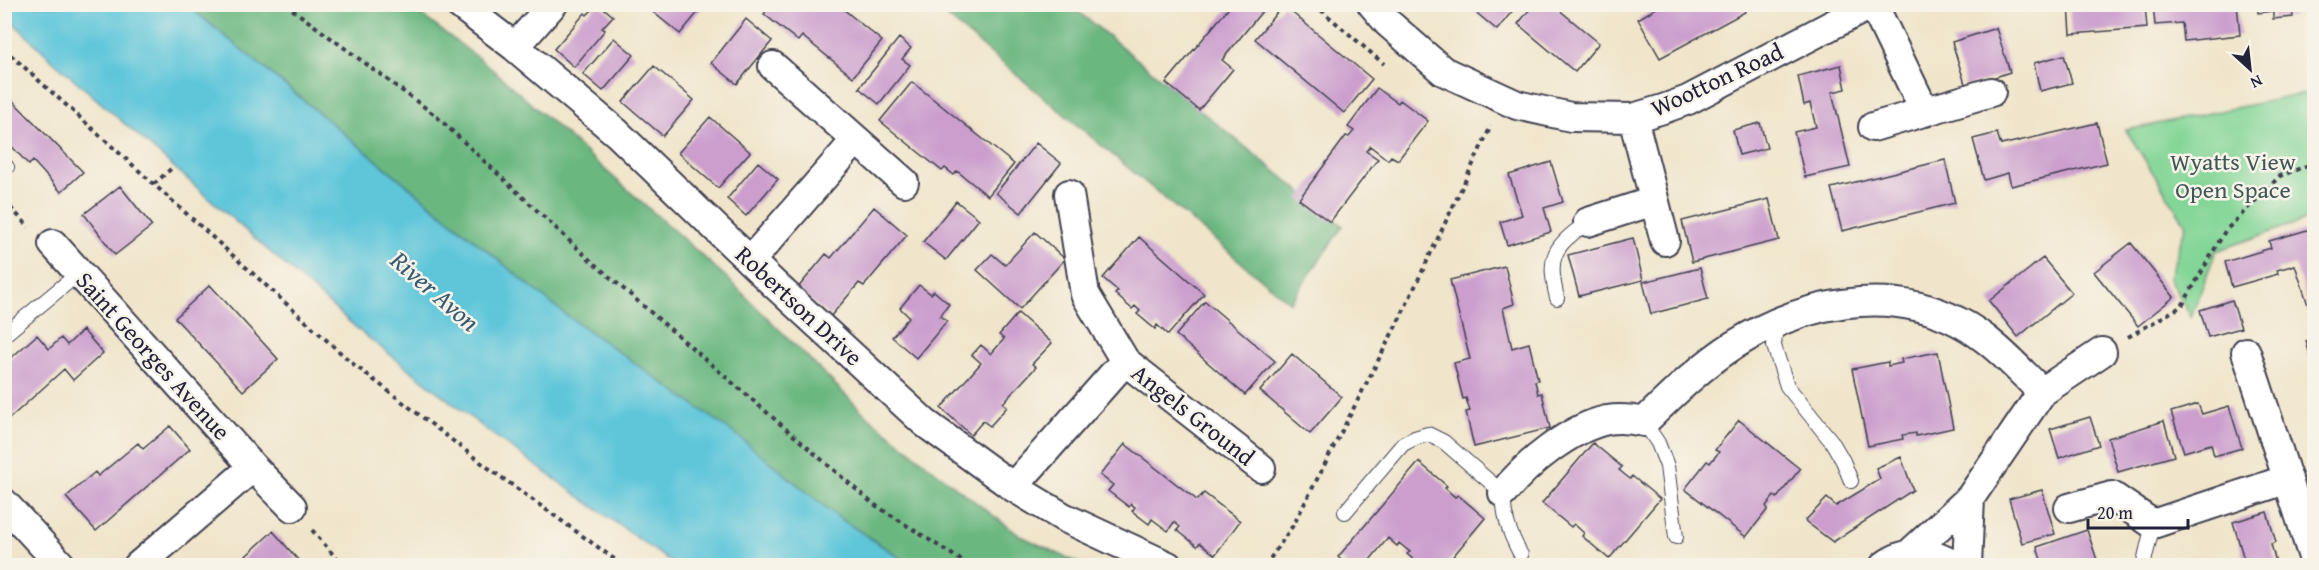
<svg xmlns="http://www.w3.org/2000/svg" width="2319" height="570" viewBox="0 0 2319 570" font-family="'Gentium Book Plus',serif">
<rect width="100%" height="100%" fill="#f7f3e8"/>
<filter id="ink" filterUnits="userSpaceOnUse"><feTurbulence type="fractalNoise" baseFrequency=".0167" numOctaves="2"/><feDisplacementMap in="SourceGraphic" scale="12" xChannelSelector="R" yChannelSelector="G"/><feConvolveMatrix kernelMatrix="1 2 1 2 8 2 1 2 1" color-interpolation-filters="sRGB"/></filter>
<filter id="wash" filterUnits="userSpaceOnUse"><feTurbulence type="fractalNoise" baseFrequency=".008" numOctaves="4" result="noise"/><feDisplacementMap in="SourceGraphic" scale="24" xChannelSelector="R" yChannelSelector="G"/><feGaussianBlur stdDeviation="1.35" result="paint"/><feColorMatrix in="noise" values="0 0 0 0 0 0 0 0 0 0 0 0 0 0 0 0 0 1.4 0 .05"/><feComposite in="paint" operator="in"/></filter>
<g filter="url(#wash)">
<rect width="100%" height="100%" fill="#f0e5ca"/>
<path fill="#84d698" stroke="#537c6a" stroke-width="1.5" d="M2314 92V217L2216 251 2191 317 2169 278 2186 225 2126 130Z"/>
<path fill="#6bb780" stroke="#466c5e" stroke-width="1.5" d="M187 5H408L485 63 726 277 864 413 940 475 1019 535 1082 565H911L836 516 738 436 562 312Z
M933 5H1070L1343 226 1290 303Z"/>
<path fill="#5ec6da" stroke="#40748a" stroke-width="1.5" d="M4 5H187L562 312 738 436 836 516 911 565H675L492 434 361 332 51 59 5 15Z"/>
<g id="blocks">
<path fill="#cb9ecd" d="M650 4H705L680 34 648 8Z
M771 4H837L882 41 853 77 802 36 798 41 764 14Z
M1232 4H1268L1222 60 1233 69 1199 110 1166 83Z
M1466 4H1518L1497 30Z
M1534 4H1552L1599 43 1575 72 1518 24Z
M1663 4H1741L1745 12 1660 58 1638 19Z
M2153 4H2237L2240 35 2184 41 2182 23 2155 25Z
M2257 4H2314V6L2292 8 2293 17 2273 19V11L2258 13Z
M597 5H600L613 16 602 28 605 30 574 67 554 49 585 13 587 15Z
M1283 5 1372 79 1344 113 1255 39Z
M2069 5H2145L2147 28 2071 34Z
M746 19 772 41 737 84 711 63Z
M1996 28 2010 72 1966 87 1952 42Z
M614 38 634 55 603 91 583 74Z
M899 38 911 48 902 59 910 65 879 104 859 88Z
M2064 55 2072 83 2040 91 2034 63Z
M1841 65 1846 89 1832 92 1850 167 1805 177 1794 132 1816 127 1810 103 1804 105 1798 76Z
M654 66 694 100 663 136 623 102Z
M912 82 1014 164 988 196 957 171 954 175 945 168 942 171 880 121Z
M1377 88 1398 103 1400 100 1428 121 1398 160 1391 156 1388 160 1370 146 1366 151 1378 159 1330 222 1299 199 1346 136 1349 137 1354 131 1348 127Z
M4 92 83 172 61 192 33 161 29 165 4 138Z
M710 117 750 152 718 188 678 153Z
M1760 123 1767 148 1739 155 1733 130Z
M2097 123 2107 163 2011 186 2008 173 1984 180 1973 139 1997 133 2001 145Z
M1036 143 1061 163 1021 213 996 193Z
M1945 160 1955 203 1842 231 1831 188Z
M758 162 778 179 746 216 727 199Z
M1551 162 1563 202 1544 208 1551 232 1507 245 1500 222 1522 215 1509 175Z
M120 186 152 226 115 255 84 214Z
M1769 199 1779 240 1692 262 1682 221Z
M956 201 979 219 946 260 923 242Z
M874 207 907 235 864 286 859 283 830 317 797 289 826 254 831 258Z
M2314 228V307L2309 308 2295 265 2277 270 2278 274 2232 287 2225 262 2271 248 2269 241Z
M1035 232 1065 259 1020 309 977 270 992 254 1005 265Z
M1139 237 1204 294 1168 335 1157 325 1155 329 1137 314 1140 311 1135 306 1132 309 1115 294 1118 291 1103 278Z
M1633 238 1643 280 1579 296 1568 255Z
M2131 243 2174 297 2138 326 2094 272Z
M2043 258 2072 293 2018 337 1989 301Z
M1505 266 1514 304 1503 308 1512 348 1529 343 1538 380 1535 381 1538 394 1542 393 1550 428 1474 447 1466 412 1470 411 1466 398 1463 399 1454 363 1470 359 1450 280Z
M1700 268 1708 299 1651 314 1643 282Z
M210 285 278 359 243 391 175 318Z
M919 285 931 294 934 291 949 304 940 316 947 321 916 358 892 337 909 317 900 308Z
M2232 300 2241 328 2208 337 2200 310Z
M1205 301 1275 361 1245 395 1176 335Z
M1018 313 1052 343 1032 364 1036 367 1003 403 1007 407 990 426 983 421 971 435 941 408 981 363 972 355 981 345 991 354 1004 339 999 335Z
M2314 325V369L2306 341 2311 339 2308 326Z
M83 330 103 353 73 380 64 369 10 418 4 412V364L37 335 49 349 61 338 67 345Z
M1938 352 1953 428 1916 436V433L1902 435 1903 439 1868 446 1852 369 1888 362V366L1902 363 1901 359Z
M1292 354 1342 397 1310 434 1260 391Z
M2198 404 2202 414 2229 406 2242 448 2214 456 2211 444 2184 452 2171 412Z
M2090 417 2099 445 2059 458 2050 429Z
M1739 420 1800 469 1777 498 1774 496 1766 506 1768 509 1746 537 1685 489 1707 461 1710 463 1719 452 1715 450Z
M2164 421 2174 456 2118 472 2108 438Z
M170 426 190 449 96 531 66 497 95 472 98 476 138 443 143 449Z
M1593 443 1622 467 1619 470 1630 479 1632 476 1660 499 1609 559 1582 536 1584 533 1574 524 1571 527 1542 503Z
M1125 444 1197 500 1204 493 1240 521 1215 555 1200 543 1197 546 1177 530 1180 527 1174 522 1168 531 1152 519 1149 524 1132 511 1135 507 1131 504 1129 507 1108 491 1113 485 1100 475Z
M1901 457 1913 490 1833 542 1805 521 1827 498 1836 506 1880 479 1876 468Z
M1419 462 1447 486 1445 488 1455 497 1458 495 1485 518 1445 566H1421L1407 554 1410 552 1399 543 1397 546 1388 538 1365 566H1348L1338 557Z
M2042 490 2055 534 2022 543 2009 499Z
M2267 512 2276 542 2271 544 2277 566H2246L2233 522Z
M2087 530 2099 566H2043L2037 547Z
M273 531 299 561 294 566H235Z"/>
</g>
</g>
<g filter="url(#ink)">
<use href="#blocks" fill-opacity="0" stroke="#413f50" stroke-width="1.5"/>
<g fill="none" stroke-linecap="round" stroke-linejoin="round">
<g stroke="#413f50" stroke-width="16">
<path id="service" d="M4 165 7 167
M1557 298C1547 256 1553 247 1588 222
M1776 323 1774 346 1787 386 1832 442 1843 461 1851 481
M4 335 79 273
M1644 422 1658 443 1667 466 1676 537
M1345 512 1403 444 1415 438 1428 434 1444 442 1503 493C1504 519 1509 532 1521 555
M2143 566 2153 524"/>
</g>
<g stroke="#413f50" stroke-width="32">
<path id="minor" d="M459 4 515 47 617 133 773 283 925 423 1013 487 1063 517 1168 566
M1372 4 1388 23 1443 71 1517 105 1571 117 1633 118 1663 109 1688 100 1872 4
M1873 4 1925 112
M515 47 553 4
M773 66 904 182
M1633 118 1665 241
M1873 127 1991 92
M1069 194 1085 294 1125 361
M1588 222 1654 201
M53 244 253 467 292 507
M750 261 856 140
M2246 352 2314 560
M2042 392 2102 352
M1013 487 1125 361 1261 468
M1503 493C1526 464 1570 428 1607 420 1620 418 1631 419 1644 422 1672 395 1701 366 1734 345 1801 303 1887 284 1959 322 1992 339 2016 367 2042 392L1970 498 1908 555
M4 503 62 566
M2069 508 2112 496 2153 524 2288 479
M138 566 253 467
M1884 566C1906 549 1933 551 1955 566
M1967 566 1970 498"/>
</g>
<path stroke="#413f50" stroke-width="4" stroke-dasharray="4.5 4.5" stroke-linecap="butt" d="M285 4 435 115 590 260 872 503 970 566
M1314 4 1384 64
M4 49 352 363 483 464 624 566
M154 184 173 167
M4 201 29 227
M2128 337 2182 306 2225 231 2280 176 2314 163
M312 530 343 566
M1265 566 1294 524 1402 314 1491 126"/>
<use href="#service" stroke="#fff" stroke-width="14"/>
<use href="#minor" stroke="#fff" stroke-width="28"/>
</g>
</g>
<g text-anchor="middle" stroke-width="5" stroke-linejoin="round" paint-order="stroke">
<g font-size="24" fill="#22223b" stroke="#f7f3e8">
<text transform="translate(1717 80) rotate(-25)" y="8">Wootton Road</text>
<text transform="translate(799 306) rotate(43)" y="8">Robertson Drive</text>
<text transform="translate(153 356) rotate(48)" y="8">Saint Georges Avenue</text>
<text transform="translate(1193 415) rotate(38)" y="8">Angels Ground</text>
</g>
<g font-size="24" fill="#3f5857" stroke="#f7f3e8">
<text x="2233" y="170">Wyatts View<tspan x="2233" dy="28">Open Space</tspan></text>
</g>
<g font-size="26" font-style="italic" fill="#375b73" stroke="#f7f3e8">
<text transform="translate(435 291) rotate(41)" y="9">River Avon</text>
</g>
</g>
<rect width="2319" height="570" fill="none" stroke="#f7f3e8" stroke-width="24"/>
<g transform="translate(2250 69) rotate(153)" stroke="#f7f3e8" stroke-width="4.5" paint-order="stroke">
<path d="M0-4.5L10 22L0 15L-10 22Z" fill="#22223b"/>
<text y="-9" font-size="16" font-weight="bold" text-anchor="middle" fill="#22223b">N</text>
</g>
<path d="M2088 519v9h100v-9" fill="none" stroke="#22223b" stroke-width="3"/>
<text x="2097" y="519" font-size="18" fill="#22223b" stroke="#f7f3e8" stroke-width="4.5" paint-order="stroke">20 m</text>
</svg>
